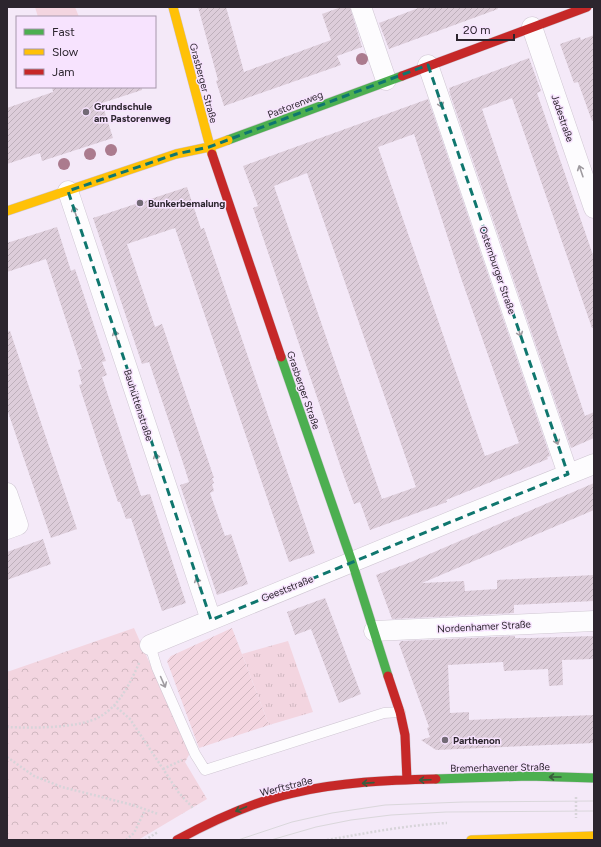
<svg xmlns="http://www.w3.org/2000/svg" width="601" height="847" viewBox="0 0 601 847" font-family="Figtree,sans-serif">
<defs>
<pattern id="grass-tufts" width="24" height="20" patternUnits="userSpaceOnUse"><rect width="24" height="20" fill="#f3d5e0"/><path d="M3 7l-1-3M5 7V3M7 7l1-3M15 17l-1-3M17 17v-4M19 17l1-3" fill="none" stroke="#d0b7c0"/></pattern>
<pattern id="forest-crowns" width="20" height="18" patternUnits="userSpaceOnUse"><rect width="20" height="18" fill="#f3d5e0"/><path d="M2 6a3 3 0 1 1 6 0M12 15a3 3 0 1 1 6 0" fill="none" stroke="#d0b7c0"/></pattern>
<pattern id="garden-furrows" width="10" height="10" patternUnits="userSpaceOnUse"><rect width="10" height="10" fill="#f3d5e0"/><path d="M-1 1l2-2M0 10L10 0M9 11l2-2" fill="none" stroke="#d0b7c0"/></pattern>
<pattern id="building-hatch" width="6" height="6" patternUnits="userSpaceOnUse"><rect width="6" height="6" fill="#ddcdda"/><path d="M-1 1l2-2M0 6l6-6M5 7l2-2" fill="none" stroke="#beb0bb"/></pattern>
</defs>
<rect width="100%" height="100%" fill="#f4e9f8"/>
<path fill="url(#grass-tufts)" d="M288 641 313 712 269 725 242 654Z"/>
<path fill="url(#forest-crowns)" d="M134 628 190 753 185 762 207 799 138 840H7V672Z"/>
<path fill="url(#garden-furrows)" d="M232 628 269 725 199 748 167 661 171 656Z"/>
<path fill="#f3d5e0" d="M35 7H75L79 17H38Z"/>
<path fill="url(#building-hatch)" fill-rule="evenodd" d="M198 7H226L244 72 331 40 322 14 341 7H350L362 47 337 56 341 65 224 106 216 81 218 80Z
M421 7H497L498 9 389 49 379 23Z
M594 35V121H592L578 82 574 83 560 44 580 37 581 40Z
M529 58 541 91 537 93 594 258V328H592L512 98 482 109 585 416 594 412V438L571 448 449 91H450L449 88Z
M52 87H142V90L102 103 113 138 42 161 40 153 7 164V108L53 92Z
M428 99 550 456 547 457 548 459 446 500 447 502 370 530 360 502 354 504 342 471 253 208 258 206 243 166ZM414 134 461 278 519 443 485 456 378 147ZM307 173 416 487 382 499 274 186Z
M187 187 201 229 204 228 315 553 289 562 175 228 127 244 155 327 162 324 214 478H212L214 483 212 484 214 491 210 493 225 536 231 534 248 584 217 595 180 485 189 482 184 466 149 362 142 364 93 218Z
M57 227 71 271 75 269 106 361 102 362 107 375 102 377 141 496 150 494 186 603 162 611 131 518 126 519 120 502H118L103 459 79 385 82 384 78 370 82 369 46 259 7 272V243Z
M10 331 77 529 51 538 7 409V332Z
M594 483V510L422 583 464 581 465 591 497 589V580L594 575V601L514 605V613L392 619 376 575 411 562Z
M43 539 51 564 7 580V552Z
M325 598 361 694 339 703 311 629 295 635 287 612Z
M515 636V638H531L594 636V659L562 660 563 685 549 686 548 669 504 671 503 662 448 665 450 713 469 712V720L594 715V743L436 750 421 740 430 737 427 728 429 727 399 644 401 641Z"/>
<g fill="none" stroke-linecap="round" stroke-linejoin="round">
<g stroke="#cfc6d2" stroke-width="11">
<path id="lane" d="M150 645 157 668 195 754 205 770 384 713 400 712"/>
</g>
<g stroke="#cfc6d2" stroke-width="21">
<path id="street" d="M361 7 386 80
M532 27 594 208
M428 65 568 474
M68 191 211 620
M7 493 18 525 7 529
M374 631 594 621
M150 645 464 516 594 464"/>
</g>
<g stroke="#cfc6d2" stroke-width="10">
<path id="fast" d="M228 140 402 76
M281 357 352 562 388 676
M436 779 528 776 594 778"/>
</g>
<g stroke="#cfc6d2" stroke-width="10">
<path id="slow" d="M173 7 212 154
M7 211 176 154 209 147 228 140
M471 840 594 836"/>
</g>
<g stroke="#cfc6d2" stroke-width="10">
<path id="jam" d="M402 76 587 7
M212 154 281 357
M388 676 400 712 405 735 407 780
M177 840C214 820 252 802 293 793 340 782 388 780 436 779"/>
</g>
<path stroke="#d7d4d9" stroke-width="2.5" stroke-dasharray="2 2" stroke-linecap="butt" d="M114 705 130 719 179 793 193 808
M7 727C31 728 80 729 101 716 121 704 131 681 140 661
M7 757 34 776 62 787 133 805 158 814
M163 769 182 760
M576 797V818
M126 840 134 833 145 810
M145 840 158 832
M327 840C367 833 407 825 447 823"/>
<use href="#lane" stroke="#fdfcfe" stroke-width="10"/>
<use href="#street" stroke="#fdfcfe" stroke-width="20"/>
<use href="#fast" stroke="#4caf50" stroke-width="9"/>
<use href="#slow" stroke="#ffc107" stroke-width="9"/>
<use href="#jam" stroke="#c62828" stroke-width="9"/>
<path stroke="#dad7db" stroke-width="1" d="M238 840 292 822 332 813 385 805 463 802 594 801
M271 840 316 827 351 820 391 815 446 812 594 811"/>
</g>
<g fill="#ab7b8e">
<circle cx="362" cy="59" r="6"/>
<circle cx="111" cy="150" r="6"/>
<circle cx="90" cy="154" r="6"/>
<circle cx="64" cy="164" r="6"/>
</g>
<defs><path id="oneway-shaft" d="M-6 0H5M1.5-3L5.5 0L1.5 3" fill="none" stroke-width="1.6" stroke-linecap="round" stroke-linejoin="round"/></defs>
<g stroke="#9f9ba0">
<use href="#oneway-shaft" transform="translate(440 102) rotate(71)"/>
<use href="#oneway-shaft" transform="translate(581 171) rotate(-109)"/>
<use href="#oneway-shaft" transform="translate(75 212) rotate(-108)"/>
<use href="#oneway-shaft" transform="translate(519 331) rotate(71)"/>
<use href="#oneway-shaft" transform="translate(116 336) rotate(-108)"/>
<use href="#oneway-shaft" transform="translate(556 439) rotate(71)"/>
<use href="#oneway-shaft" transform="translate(157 459) rotate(-108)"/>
<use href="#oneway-shaft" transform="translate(198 583) rotate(-108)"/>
<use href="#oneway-shaft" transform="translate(163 682) rotate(66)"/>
</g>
<g stroke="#395c3c">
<use href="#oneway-shaft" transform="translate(555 777) rotate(180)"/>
<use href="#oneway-shaft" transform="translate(425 780) rotate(178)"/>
<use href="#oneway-shaft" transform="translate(368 783) rotate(176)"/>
<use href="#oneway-shaft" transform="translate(241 809) rotate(157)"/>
</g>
<path fill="none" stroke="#0f766e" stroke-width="3" stroke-dasharray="8 5" stroke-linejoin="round" d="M428 65 568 474 211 620 68 191 176 154 209 147Z"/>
<g fill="#726a75" stroke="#f7e3fe" stroke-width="1.5">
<circle cx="86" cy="112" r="4"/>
<circle cx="140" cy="203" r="4"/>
<circle cx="445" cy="740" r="4"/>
</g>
<g text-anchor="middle" stroke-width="3" stroke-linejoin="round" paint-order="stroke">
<g font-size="10" fill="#2c252e" stroke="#f7e3fe">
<text transform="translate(204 83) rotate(75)" y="4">Grasberger Straße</text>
<text transform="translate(295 104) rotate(-21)" y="4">Pastorenweg</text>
<text transform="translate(563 118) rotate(71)" y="4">Jadestraße</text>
<text transform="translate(498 270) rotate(71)" y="4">Osternburger Straße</text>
<text transform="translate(304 390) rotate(71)" y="4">Grasberger Straße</text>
<text transform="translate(139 405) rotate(72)" y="4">Bauhüttenstraße</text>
<text transform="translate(287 588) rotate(-22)" y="4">Geeststraße</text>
<text transform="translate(484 626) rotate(-3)" y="4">Nordenhamer Straße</text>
<text transform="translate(500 767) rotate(-1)" y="4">Bremerhavener Straße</text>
<text transform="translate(286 786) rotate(-14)" y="4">Werftstraße</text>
</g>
<g font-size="10" font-weight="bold" fill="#2c252e" stroke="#f7e3fe" text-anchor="start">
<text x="94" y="110">Grundschule<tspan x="94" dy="12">am Pastorenweg</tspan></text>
<text x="148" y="207">Bunkerbemalung</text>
<text x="453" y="744">Parthenon</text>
</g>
</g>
<rect width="601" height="847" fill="none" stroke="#2c252e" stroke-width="16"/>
<rect x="16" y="16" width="140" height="72" fill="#f7e3fe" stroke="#a697ab"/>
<rect x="24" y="29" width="20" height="6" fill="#4caf50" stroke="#a697ab"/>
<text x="52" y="36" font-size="12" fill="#2c252e">Fast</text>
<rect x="24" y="49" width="20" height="6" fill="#ffc107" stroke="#a697ab"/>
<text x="52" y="56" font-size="12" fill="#2c252e">Slow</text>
<rect x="24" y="69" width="20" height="6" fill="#c62828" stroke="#a697ab"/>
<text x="52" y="76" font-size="12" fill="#2c252e">Jam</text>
<path d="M457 34v6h57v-6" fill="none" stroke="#2c252e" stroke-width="2"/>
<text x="463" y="34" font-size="12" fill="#2c252e" stroke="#f7e3fe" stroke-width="3" paint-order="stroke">20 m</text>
</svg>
